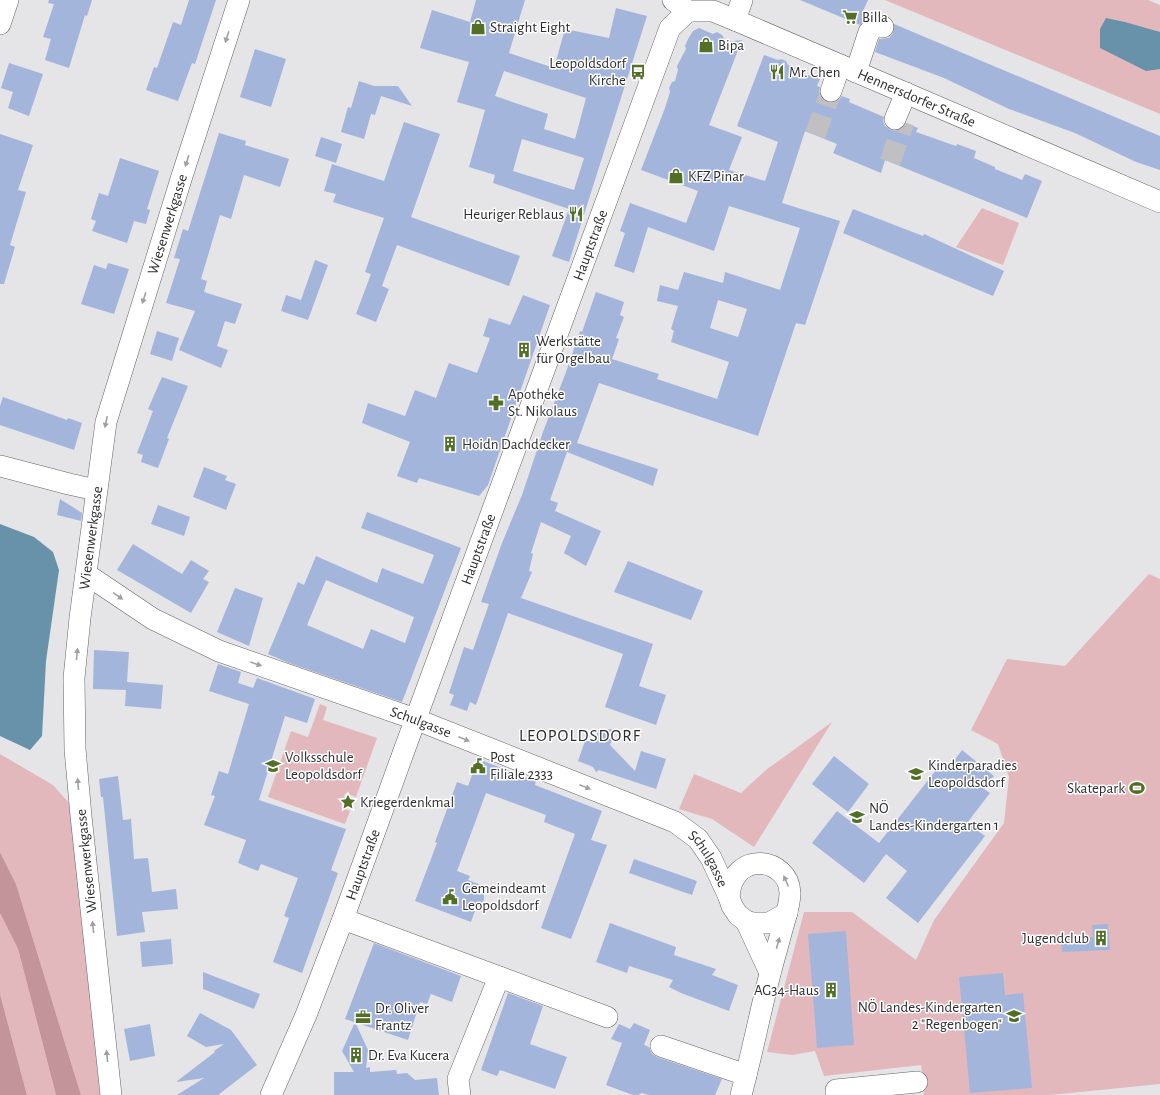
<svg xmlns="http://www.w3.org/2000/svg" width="1160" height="1095" viewBox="0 0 1160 1095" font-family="'Alegreya Sans',sans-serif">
<rect width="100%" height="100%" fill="#e5e4e7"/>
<path fill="#e3b8bd" d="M885 0H1148L1160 5V114Z
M982 208 1019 223 1003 265 956 247Z
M1149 574 1160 579V1084L1050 1095H924L921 1065 824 1076 815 1051 792 1055 767 1052 804 912H852L916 960 934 920 1004 823 1009 777 998 744 971 730 1007 659 1065 666Z
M320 704 327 707 323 720 377 738 356 797 345 793 341 807 350 811 345 824 268 797 291 731 308 737Z
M832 722 754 847 712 819 679 809 694 774 741 793 766 770Z
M0 754 53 785 69 803 74 815 100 1095H81L16 884 0 852Z
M0 913 18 949 56 1095H27L0 994Z"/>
<path fill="#c4949b" d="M0 852 16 884 81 1095H56L18 949 0 913Z
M0 994 27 1095H0Z"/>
<path fill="#6792a9" d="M1106 18 1125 22 1160 32V69L1146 71 1100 48V29Z
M0 524 34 537 53 552 59 570 46 661 42 736 30 750 0 736Z"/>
<path fill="#a4b5dc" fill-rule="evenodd" d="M49 0H92L87 16 85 15 69 68 45 60 51 39 43 37 54 4 48 3Z
M189 0H216L195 64 192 63 178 101 146 90 154 67 157 68 173 22 181 25Z
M476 0H525L509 53 554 68 565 29 609 38 616 8 647 16 569 262 552 256 569 209 493 183 495 175 469 167 485 110 457 102 469 62 420 48 432 10 470 22ZM504 71 586 98 575 139 544 129 548 114 495 96ZM522 139 584 158 574 190 513 171Z
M800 0H868L863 11 873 16 867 18 860 25Z
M894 24 1160 136V170L1136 162 1075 133 1009 109 944 78 875 52 879 39 889 38 893 33Z
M699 28 713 34 717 32 722 35 726 42 742 40 709 125 742 137 729 170 765 181 778 142 737 126 764 55 778 60 781 59 786 61 788 65 805 72V74L820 79 817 86 820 87 819 94 822 99 827 102 834 103 839 100 842 96 850 99 849 102 884 117 883 121 885 126 891 130 896 131 902 129 906 123 918 128 916 132 956 146 957 144 976 151 974 158 995 167V169L1022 180 1025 174 1042 181 1027 218 885 160 881 173 833 153 837 144 805 131 782 203 840 221 805 325 796 323 758 436 599 383 577 443 658 469 653 486 567 452 550 500 558 503 555 511 601 531 586 566 564 553 571 536 541 522 531 553 533 554 529 571 532 572 521 598 653 644 639 686 666 695 656 725 605 707 623 654 508 613 476 705 470 702 467 711 450 705 454 695 449 693 464 647 473 650 489 604 481 602 502 543 522 495 543 432 566 372 580 331 582 332 596 292 624 302 620 315 624 317 616 338 619 339 612 359 659 374 657 379 717 399 729 362 671 342 674 331 671 329 678 306 657 301 660 285 678 290 684 272 723 283 725 272 780 290 800 228 729 206 714 251 648 227 634 273 614 266 625 233 620 231 630 203 686 223 698 191 641 170 665 108 670 92 669 88 672 82 675 81 678 70 677 66 686 49 685 46 688 39 693 31ZM718 300 747 309 738 337 710 328Z
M255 49 286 59 271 107 240 97Z
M9 63 43 74 29 116 8 108 13 92 1 88Z
M359 81 374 86H398L412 106 381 96 375 115 371 114 364 139 341 132 348 107 351 108Z
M404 122 440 134 411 217 520 256 509 286 397 245 382 286 389 289 376 322 356 314 371 274 365 272 384 218 333 202 336 194 324 191 332 164 384 181Z
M219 133 246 141 245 145 289 159 280 187 244 175 231 219 220 215 201 279 207 281 204 292 242 304 235 324 225 321 217 346 228 350 221 368 179 350 195 311 166 303 180 259 174 258 183 229 188 231Z
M0 134 33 145 18 190 26 192 10 245 15 247 4 284H0Z
M321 137 342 144 336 163 315 156Z
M120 158 159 171 147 209 150 210 146 224 134 221 127 243 92 231 96 221 91 219 99 193 108 196Z
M853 209 923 236 924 234 1004 271 993 296 843 233Z
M315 260 328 265 308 320 281 311 286 295 301 300Z
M108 263 129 269 114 314 81 304 94 265 106 269Z
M523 295 550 305 488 485 479 496 419 478 417 483 397 476 410 442 362 423 368 403 405 416 415 390 436 398 449 363 477 373 490 338 483 336 489 318 510 325Z
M157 331 179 338 172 361 150 354Z
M162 377 188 386 167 438 169 439 158 468 141 462 143 455 137 453 153 411 148 409Z
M3 397 67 420 68 418 82 423 74 450 0 425V406Z
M204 467 227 476 225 480 236 484 226 510 193 497Z
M60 499 82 513 81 521 57 515Z
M158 505 190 517 184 536 151 524Z
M367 512 461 548 402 702 289 663 268 654 298 582 304 585 316 556 377 583 382 568 423 584 434 555 361 528ZM326 580 414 617 405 643 371 629 363 649 307 625Z
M133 544 182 574 191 560 209 571 203 579 209 582 191 613 117 570Z
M628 561 703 591 691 620 614 592Z
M235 588 263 598 249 646 217 632Z
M94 650 129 652 127 682 163 685 161 709 125 706 126 690 93 689Z
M218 664 241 672 238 683 253 688 257 678 315 699 307 723 285 716 259 800 346 829 331 870 338 873 302 973 273 962 289 918 284 916 298 878 261 864 258 871 238 863 246 840 204 825 215 796 211 795 219 771 228 774 249 704 209 691Z
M616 729 610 745 635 771 641 751 666 759 656 789 599 770 596 772 593 767 578 761 585 741H595L598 730Z
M962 750 994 776 984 789 990 793 967 823 985 836 918 923 886 898 907 871 886 854 864 883 812 843 837 811 879 843 943 761 950 766Z
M834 756 869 784 848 812 812 784Z
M478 759 536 781 535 785 602 811 591 840 607 845 571 939 541 928 575 834 544 822 546 815 486 793 457 871 470 876 468 880 481 885 478 892 484 893V900L480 906 476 908 471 922 415 901 437 843 435 842 457 782 468 786Z
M118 776 123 820 131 819 134 859 148 858 152 892 176 889 178 909 142 912 145 932 117 936 103 797H101L99 779Z
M634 859 697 881 692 895 629 873Z
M610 923 676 947 674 955 716 969 712 975 738 985 729 1011 681 993 669 987 673 980 629 966 627 973 596 962Z
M1108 924 1110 950 1062 952 1061 939 1093 937 1092 925Z
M846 931 854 1045 817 1048 808 934Z
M171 939 173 964 142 967 140 942Z
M374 943 461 976 452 1002 431 994 427 1004 420 1002 408 1040 345 1019Z
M203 972 260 994 254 1009 203 989Z
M1003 973 1005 995 1023 993 1032 1088 970 1093 959 977Z
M508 993 543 1006 530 1044 567 1057 555 1089 500 1070 497 1076 481 1070Z
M200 1013 231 1030 257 1065 218 1095H177L204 1078 176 1082 215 1052 214 1051 224 1044 206 1047 187 1036Z
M355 1022 368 1050 366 1068 370 1067V1072L396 1070 397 1074 407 1073 415 1080 437 1078 439 1095H334V1072H354L342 1051Z
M634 1023 650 1030 644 1045 649 1047 652 1054 657 1057 722 1079 715 1095H649L642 1093 638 1095H633L606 1085 622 1043 611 1039 619 1024 630 1029Z
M150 1024 155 1056 130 1061 124 1029Z"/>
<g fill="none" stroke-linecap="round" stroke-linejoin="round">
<path stroke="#c0bfc2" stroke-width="21" stroke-dasharray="21 10" stroke-linecap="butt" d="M815 135 831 91
M890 162 904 122"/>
<g stroke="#646366" stroke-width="22">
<g id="minor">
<path id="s1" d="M673 0 688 11H713L735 20 1160 202"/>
<path d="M735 20 742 0"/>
<path d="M0 24 8 0"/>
<path d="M856 72 869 32 875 27H883"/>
<path d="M831 91 840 65"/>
<path d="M895 119 906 93"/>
<path d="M0 466 69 484 96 490"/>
<path id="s2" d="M86 574 153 619 219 651 415 719 675 822 698 839 711 858 729 897 732 906 738 915 746 921 753 923H769L787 913"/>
<path d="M729 897C732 849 789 857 790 893 790 904 786 916 783 926 779 941 775 955 771 970 760 1012 752 1054 741 1095"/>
<path d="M343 919 607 1017"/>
<path d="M746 921 770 973"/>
<path d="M661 1046 746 1075"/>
<path id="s3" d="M111 1095 81 816 75 749 74 678 80 618 106 422 182 176 239 0"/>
<path id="s4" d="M271 1095 306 1015 343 919 405 748 670 28 688 11"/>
<path d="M460 1095 458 1079 499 977"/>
<path d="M836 1095V1090L917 1082"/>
</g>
</g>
<use href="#minor" stroke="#fff" stroke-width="21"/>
</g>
<defs><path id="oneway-solid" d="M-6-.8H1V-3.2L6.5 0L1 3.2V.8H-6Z"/></defs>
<g fill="#a0a0a1">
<use href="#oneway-solid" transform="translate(227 37) rotate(108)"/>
<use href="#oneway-solid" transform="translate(187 161) rotate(108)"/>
<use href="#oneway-solid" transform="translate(144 298) rotate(108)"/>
<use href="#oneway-solid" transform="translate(106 422) rotate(102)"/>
<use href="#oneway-solid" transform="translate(118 596) rotate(34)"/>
<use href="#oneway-solid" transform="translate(77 654) rotate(-85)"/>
<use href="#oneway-solid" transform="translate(256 664) rotate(19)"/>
<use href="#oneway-solid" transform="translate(464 739) rotate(22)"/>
<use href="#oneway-solid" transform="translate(78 784) rotate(-95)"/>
<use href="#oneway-solid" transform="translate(585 787) rotate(22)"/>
<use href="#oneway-solid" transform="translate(786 881) rotate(-114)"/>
<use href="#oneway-solid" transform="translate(93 927) rotate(-96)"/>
<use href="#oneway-solid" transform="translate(778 943) rotate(-75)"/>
<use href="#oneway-solid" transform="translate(107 1056) rotate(-96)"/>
</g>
<defs>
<g id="supermarket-bare" transform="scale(1.2)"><path d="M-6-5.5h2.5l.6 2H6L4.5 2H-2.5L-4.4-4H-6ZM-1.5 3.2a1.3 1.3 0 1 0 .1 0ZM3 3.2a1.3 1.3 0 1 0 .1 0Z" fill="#516f25" stroke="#fff" stroke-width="2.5" paint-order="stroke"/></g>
<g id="shop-bare" transform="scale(1.2)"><path d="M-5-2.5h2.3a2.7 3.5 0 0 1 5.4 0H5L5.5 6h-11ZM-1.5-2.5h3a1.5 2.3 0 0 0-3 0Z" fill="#516f25" stroke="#fff" stroke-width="2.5" paint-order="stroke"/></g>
<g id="bus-bare" transform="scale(1.2)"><path d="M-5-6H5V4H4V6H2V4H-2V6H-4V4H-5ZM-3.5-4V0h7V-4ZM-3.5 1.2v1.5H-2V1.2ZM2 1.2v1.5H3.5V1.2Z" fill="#516f25" stroke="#fff" stroke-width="2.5" paint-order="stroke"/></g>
<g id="restaurant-bare" transform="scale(1.2)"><path d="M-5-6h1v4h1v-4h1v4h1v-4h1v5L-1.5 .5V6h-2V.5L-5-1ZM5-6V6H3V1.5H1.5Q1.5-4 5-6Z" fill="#516f25" stroke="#fff" stroke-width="2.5" paint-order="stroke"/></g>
<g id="building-bare" transform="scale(1.2)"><path d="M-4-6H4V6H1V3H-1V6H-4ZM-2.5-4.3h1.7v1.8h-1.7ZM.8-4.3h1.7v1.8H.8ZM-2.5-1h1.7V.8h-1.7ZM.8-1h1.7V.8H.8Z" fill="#516f25" stroke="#fff" stroke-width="2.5" paint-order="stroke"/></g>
<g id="pharmacy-bare" transform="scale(1.2)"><path d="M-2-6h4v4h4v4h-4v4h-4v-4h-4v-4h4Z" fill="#516f25" stroke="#fff" stroke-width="2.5" paint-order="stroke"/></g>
<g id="school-bare" transform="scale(1.2)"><path d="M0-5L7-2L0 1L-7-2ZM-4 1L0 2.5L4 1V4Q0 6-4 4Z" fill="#516f25" stroke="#fff" stroke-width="2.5" paint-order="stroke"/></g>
<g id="civic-bare" transform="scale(1.2)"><path d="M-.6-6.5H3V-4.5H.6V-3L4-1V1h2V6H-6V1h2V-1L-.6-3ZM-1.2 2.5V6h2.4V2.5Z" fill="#516f25" stroke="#fff" stroke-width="2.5" paint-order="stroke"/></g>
<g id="stadium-bare" transform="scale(1.2)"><path d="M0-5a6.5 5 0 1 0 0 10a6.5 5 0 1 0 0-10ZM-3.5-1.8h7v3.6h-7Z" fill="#516f25" stroke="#fff" stroke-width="2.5" paint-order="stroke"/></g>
<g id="sight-bare" transform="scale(1.2)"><path d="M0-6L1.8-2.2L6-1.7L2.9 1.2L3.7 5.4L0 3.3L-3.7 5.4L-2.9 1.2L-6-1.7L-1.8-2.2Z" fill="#516f25" stroke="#fff" stroke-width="2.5" paint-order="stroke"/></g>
<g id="office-bare" transform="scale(1.2)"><path d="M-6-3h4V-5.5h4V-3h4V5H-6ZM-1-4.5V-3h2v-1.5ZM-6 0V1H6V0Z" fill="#516f25" stroke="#fff" stroke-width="2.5" paint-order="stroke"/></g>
</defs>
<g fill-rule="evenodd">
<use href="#supermarket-bare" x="850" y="17"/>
<use href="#shop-bare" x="478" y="27"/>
<use href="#shop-bare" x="706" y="45"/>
<use href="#bus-bare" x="638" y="72"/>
<use href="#restaurant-bare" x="777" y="72"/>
<use href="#shop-bare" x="676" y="176"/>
<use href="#restaurant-bare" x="576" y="214"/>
<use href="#building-bare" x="524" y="350"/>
<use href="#pharmacy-bare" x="496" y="403"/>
<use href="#building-bare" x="450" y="444"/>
<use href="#school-bare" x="273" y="766"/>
<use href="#civic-bare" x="478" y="766"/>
<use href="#school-bare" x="916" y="774"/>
<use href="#stadium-bare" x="1137" y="788"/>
<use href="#sight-bare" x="348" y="802"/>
<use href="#school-bare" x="857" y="817"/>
<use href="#civic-bare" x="450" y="897"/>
<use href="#building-bare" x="1101" y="938"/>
<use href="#building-bare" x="831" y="990"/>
<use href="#school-bare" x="1014" y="1016"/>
<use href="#office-bare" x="363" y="1017"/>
<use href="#building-bare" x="356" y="1055"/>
</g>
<g text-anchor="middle" stroke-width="3" stroke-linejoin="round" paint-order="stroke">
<g font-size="15" fill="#2d2d2e" stroke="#fff" text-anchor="start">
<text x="862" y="22">Billa</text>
<text x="490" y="32">Straight Eight</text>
<text x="718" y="50">Bipa</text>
<text x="626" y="68" text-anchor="end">Leopoldsdorf<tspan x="626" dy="17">Kirche</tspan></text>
<text x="789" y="77">Mr. Chen</text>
<text x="688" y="181">KFZ Pinar</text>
<text x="564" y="219" text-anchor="end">Heuriger Reblaus</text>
<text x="536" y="346">Werkstätte<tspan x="536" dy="17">für Orgelbau</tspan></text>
<text x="508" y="399">Apotheke<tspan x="508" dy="17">St. Nikolaus</tspan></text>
<text x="462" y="449">Hoidn Dachdecker</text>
<text x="285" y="762">Volksschule<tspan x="285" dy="17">Leopoldsdorf</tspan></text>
<text x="490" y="762">Post<tspan x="490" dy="17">Filiale 2333</tspan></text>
<text x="928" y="770">Kinderparadies<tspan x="928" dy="17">Leopoldsdorf</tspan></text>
<text x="1125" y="793" text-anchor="end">Skatepark</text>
<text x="360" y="807">Kriegerdenkmal</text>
<text x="869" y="813">NÖ<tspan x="869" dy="17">Landes-Kindergarten 1</tspan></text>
<text x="462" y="893">Gemeindeamt<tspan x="462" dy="17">Leopoldsdorf</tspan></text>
<text x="1089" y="943" text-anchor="end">Jugendclub</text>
<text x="819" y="995" text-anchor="end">AG34-Haus</text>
<text x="1002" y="1012" text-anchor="end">NÖ Landes-Kindergarten<tspan x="1002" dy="17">2 "Regenbogen"</tspan></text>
<text x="375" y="1013">Dr. Oliver<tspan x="375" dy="17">Frantz</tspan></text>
<text x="368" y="1060">Dr. Eva Kucera</text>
</g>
<g font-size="15" fill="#2d2d2e" stroke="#fff">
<text dy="5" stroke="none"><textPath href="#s1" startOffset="265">Hennersdorfer Straße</textPath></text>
<text dy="5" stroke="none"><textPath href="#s3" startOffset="884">Wiesenwerkgasse</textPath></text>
<text dy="5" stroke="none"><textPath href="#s4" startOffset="908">Hauptstraße</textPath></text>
<text dy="5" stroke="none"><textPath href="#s3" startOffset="560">Wiesenwerkgasse</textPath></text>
<text dy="5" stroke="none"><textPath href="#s4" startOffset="584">Hauptstraße</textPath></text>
<text dy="5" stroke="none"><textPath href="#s2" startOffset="368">Schulgasse</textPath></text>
<text transform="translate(86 861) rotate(-96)" y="5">Wiesenwerkgasse</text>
<text dy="5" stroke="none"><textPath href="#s2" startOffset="692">Schulgasse</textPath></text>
<text dy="5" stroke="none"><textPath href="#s4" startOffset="248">Hauptstraße</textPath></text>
</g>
<g font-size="17" letter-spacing="1" fill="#2d2d2e" stroke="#fff">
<text x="580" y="741">LEOPOLDSDORF</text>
</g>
</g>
</svg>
